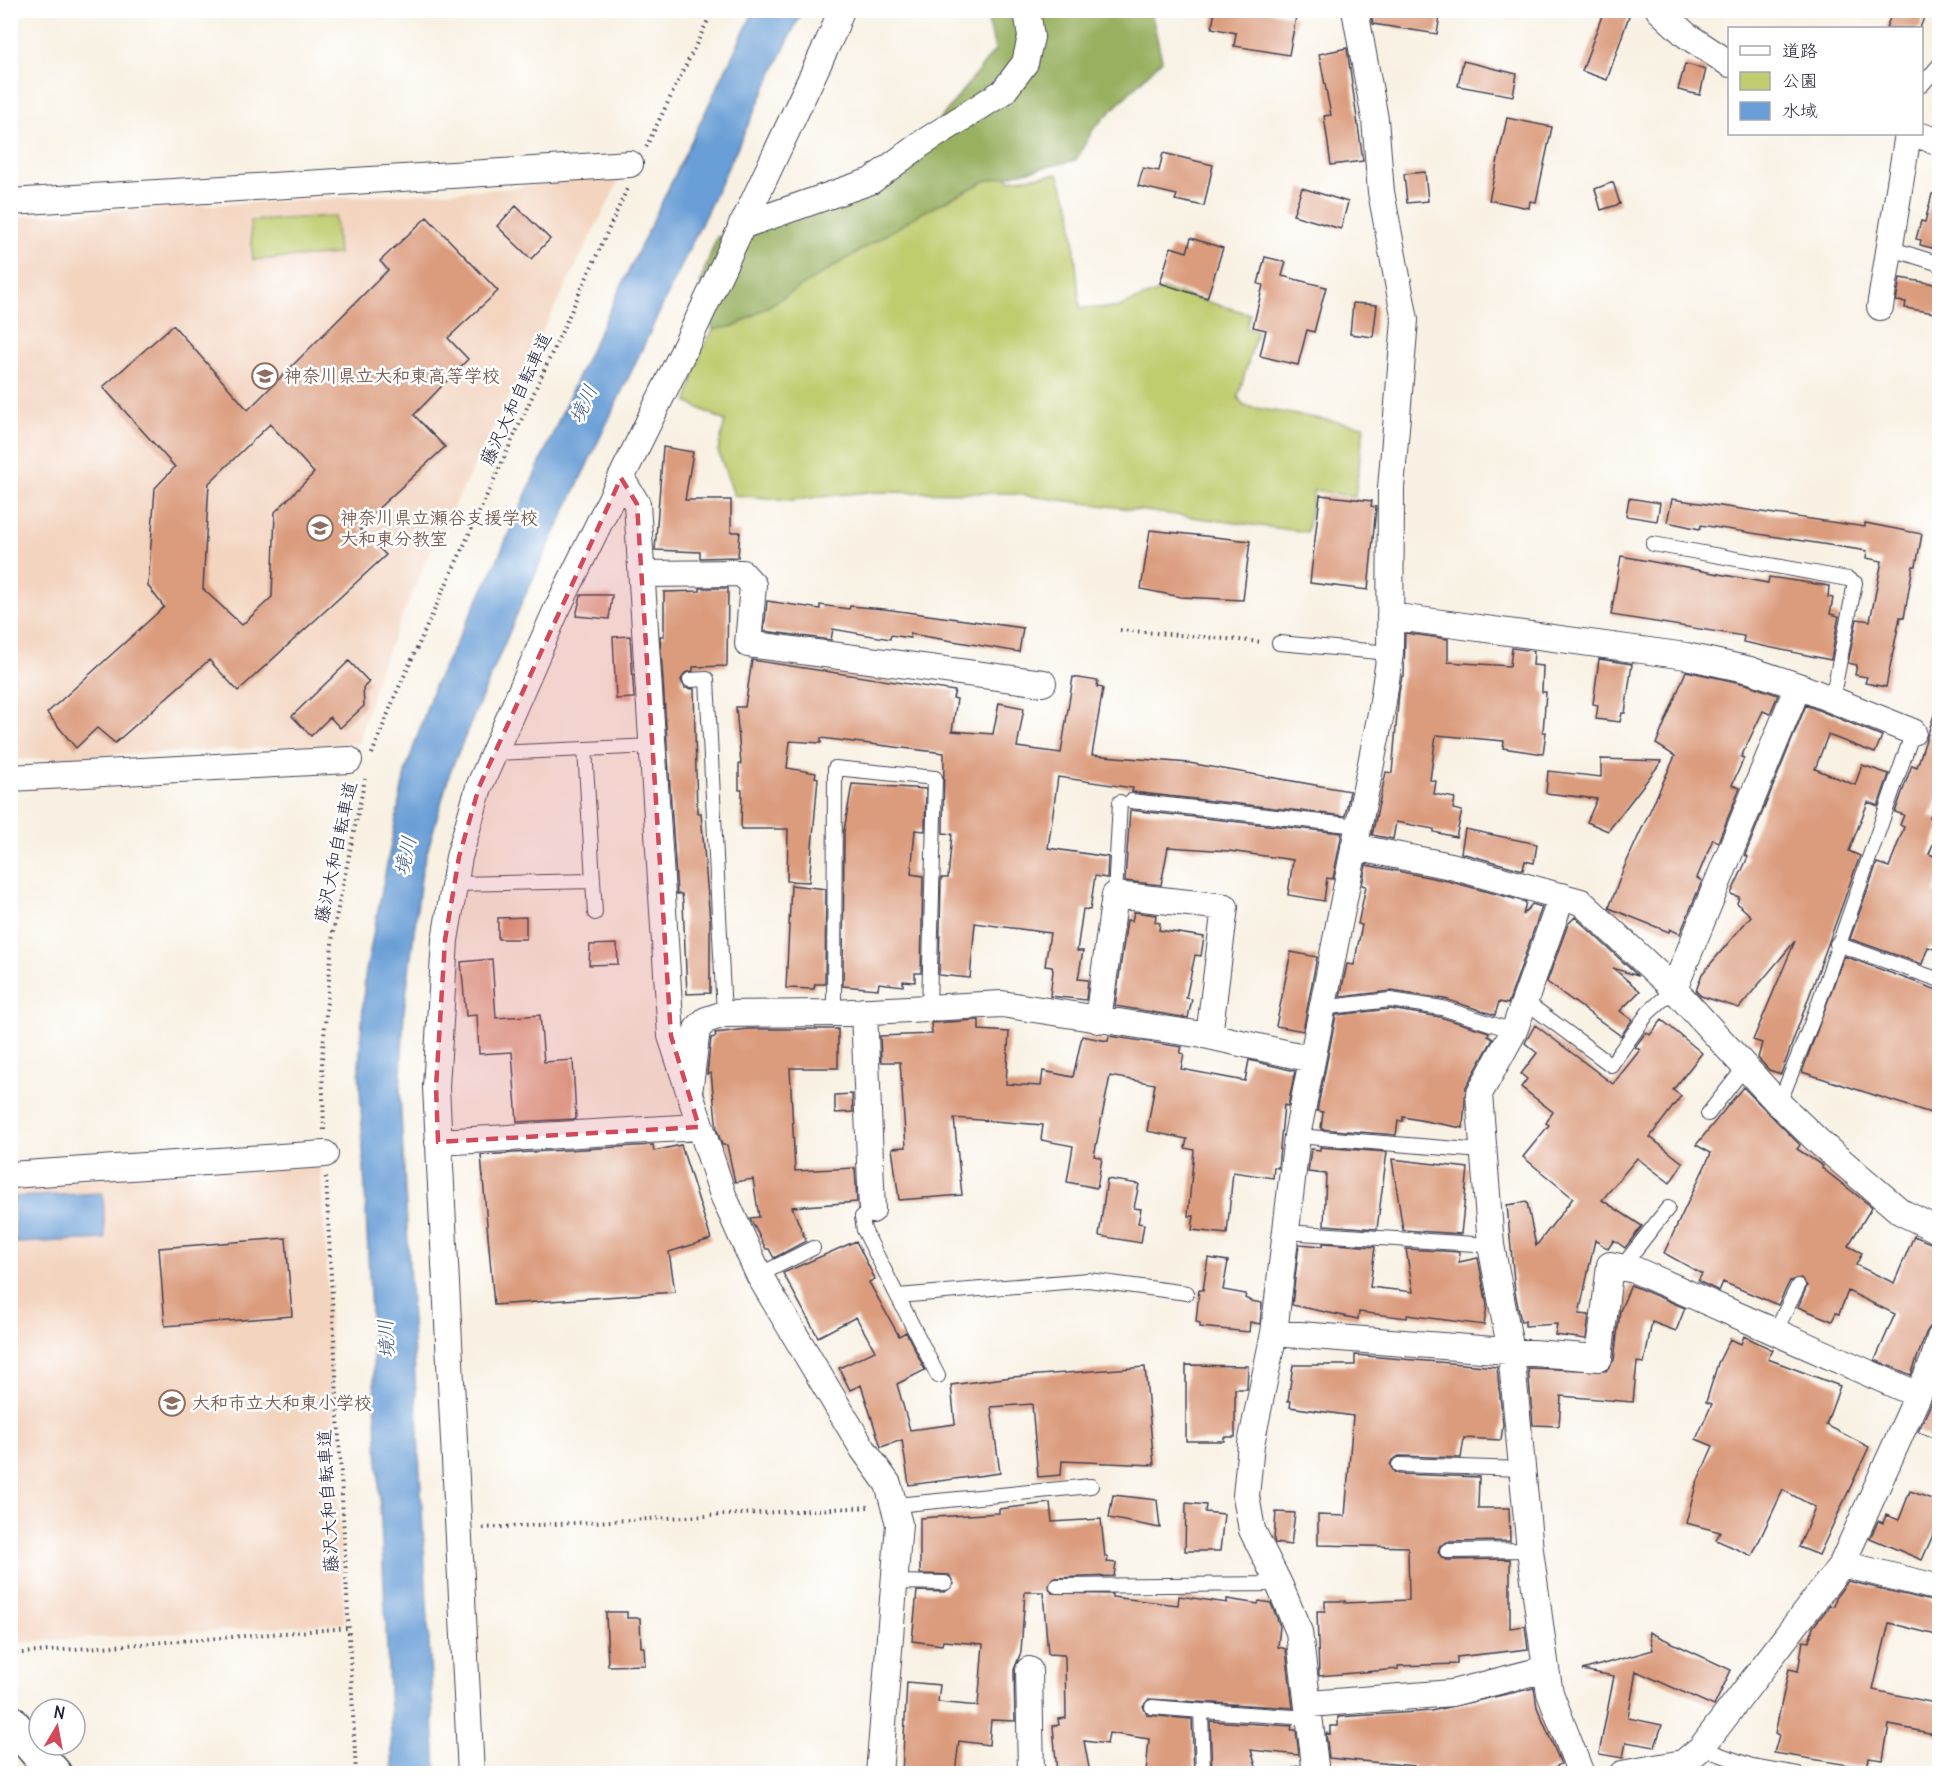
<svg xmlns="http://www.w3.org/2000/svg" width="1950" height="1784" viewBox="0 0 1950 1784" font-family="Delius,'Klee One',sans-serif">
<rect width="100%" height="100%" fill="#fff"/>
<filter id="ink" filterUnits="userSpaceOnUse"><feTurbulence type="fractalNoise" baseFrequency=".0167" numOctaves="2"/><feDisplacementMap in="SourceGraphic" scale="12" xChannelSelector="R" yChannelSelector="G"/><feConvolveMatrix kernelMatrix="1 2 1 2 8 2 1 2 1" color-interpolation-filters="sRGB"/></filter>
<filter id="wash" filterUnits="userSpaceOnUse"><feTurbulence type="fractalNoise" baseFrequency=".008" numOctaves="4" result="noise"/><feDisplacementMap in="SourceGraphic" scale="24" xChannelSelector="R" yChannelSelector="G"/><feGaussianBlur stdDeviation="1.35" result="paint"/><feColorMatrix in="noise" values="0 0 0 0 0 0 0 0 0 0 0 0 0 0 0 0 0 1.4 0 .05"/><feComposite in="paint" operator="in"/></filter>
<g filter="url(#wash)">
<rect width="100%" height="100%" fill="#f8f1e3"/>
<path fill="#f3d4bf" d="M623 173 426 561 378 673 359 743 11 760V217L512 188Z
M321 1165 345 1623 11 1643V1183Z"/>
<path fill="#c0cc6e" stroke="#717754" stroke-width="1.5" d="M999 165 1009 180 1058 174 1071 209 1080 308H1116L1164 289 1250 314 1246 328 1257 332 1238 397 1244 406 1364 426 1355 497 1314 490 1307 532 1007 493 868 492 791 500 734 495 718 451 725 421 687 402 700 353 736 289Z
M335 216 338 254 253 260 250 221Z"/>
<path fill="#98b061" stroke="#5d694e" stroke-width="1.5" d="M986 11H1151L1162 60 1094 128 1076 160 985 181 920 214 736 326 713 330 700 282 717 237 808 215 937 123 995 50Z"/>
<path fill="#699ed6" stroke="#466088" stroke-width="1.5" d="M754 11H802L523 600 450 772 422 870 404 1011 400 1095 436 1773H393L359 1067 365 976 405 773 434 686 492 572 578 376Z
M103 1193 105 1239 16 1243 14 1197Z"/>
<g id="blocks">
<path fill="#db9c7e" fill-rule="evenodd" d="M1215 10H1261L1296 17 1289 55 1234 46 1236 33 1212 28Z
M1370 10H1441L1437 34 1373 24Z
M1604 10H1631L1607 80 1582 71Z
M1893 10H1927L1920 28H1886Z
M1347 48 1363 161 1331 165 1324 116 1331 115 1319 54Z
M1463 61 1517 74 1513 96 1458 86Z
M1685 64 1706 69 1700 95 1678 90Z
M1507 118 1552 127 1536 202 1530 201 1529 208 1489 200Z
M1163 153 1213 165 1204 206 1175 200 1177 195 1138 186 1143 168 1159 171Z
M1425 172 1428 201 1407 203 1404 174Z
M1613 182 1620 204 1601 210 1595 189Z
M1302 188 1348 202 1341 229 1293 215Z
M1932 194 1940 195V250L1920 245 1921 240 1916 239 1921 221 1925 222Z
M516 206 550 239 531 259 497 226Z
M427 217 498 291 448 338 468 359 414 415 445 447 358 527 386 555 238 691 209 660 115 743 97 728 76 748 47 713 164 607 148 586 155 488 175 467 103 387 173 325 248 410 388 270 380 261ZM270 424 314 473 275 512 272 597 242 625 203 589 209 483Z
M1191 238 1223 248 1207 298 1160 283 1171 247 1187 252Z
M1265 257 1286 262 1282 276 1326 287 1314 332 1307 330 1298 365 1260 356 1266 330 1253 327 1263 285 1258 284Z
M1900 278 1940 285V314L1905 308 1906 302 1896 301Z
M1353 303 1377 305 1373 337 1350 334Z
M663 447 693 452 685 500H731V532H740L738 557 700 558V552L655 550Z
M1320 495 1372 501 1371 506 1376 507 1368 590 1310 583Z
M1629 498 1660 503 1657 521 1626 516Z
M1672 499 1865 527V523L1922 534 1916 566H1913L1904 618 1900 617 1886 687 1865 683 1867 677 1855 675 1857 665 1848 663 1857 619 1870 621 1882 561 1866 558 1867 551 1701 525 1700 529 1667 522Z
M1150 530 1250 541 1243 600 1181 597 1141 589Z
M1621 556 1768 583 1769 577 1829 586 1828 597 1833 598 1830 614 1839 616 1831 660 1743 642 1744 636 1611 615Z
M700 588H728L727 666 693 667V671L685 673 681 680 685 688 694 689 697 813H701L710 921V993L687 994 683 903 682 894H677L660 636H664V592L700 591Z
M581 595H612L609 619 576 616Z
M767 601 820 609V605L849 609 850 606 884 609 1023 628 1019 652 910 634V638L891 635 890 639 833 629 831 640 764 631Z
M1405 633 1448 639V662L1510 666 1512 648 1534 651 1533 665 1543 666 1542 692H1546L1543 732H1546L1543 754 1503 748 1504 741 1436 735 1430 780 1436 781 1434 794 1455 798 1453 809 1462 811 1456 837 1434 832V829L1396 822 1393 839 1372 835 1386 772 1392 773 1399 692 1402 676H1404Z
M630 636 634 698 616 699 613 637Z
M1599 659 1632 664 1625 713H1622L1620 722 1596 719 1598 705 1593 704Z
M752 660 955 691 953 698 957 699 952 731 993 734 999 703 1024 708 1017 747 1061 753 1073 677 1098 681 1097 687 1103 688 1092 755 1189 763 1350 791 1345 816 1132 792 1133 788 1058 777 1048 848 1108 857 1107 878 1095 876 1090 910 1083 909 1077 951H1083L1078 979 1088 980 1086 1000 1050 996 1053 971 1052 967 1045 966 1050 933 975 923 970 978 939 975 941 878H948L952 834 943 833 944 753 821 738V743L790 741 787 768 816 773 815 777 818 778 809 882 787 881 788 829H741L742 790H739V764H741L736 707H745Z
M349 661 369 682 363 688 364 706 340 728 330 717 311 736 292 716Z
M1686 671 1746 684 1778 695 1770 714 1763 711 1741 757 1744 758 1732 785 1740 788 1718 842 1713 839 1697 878 1702 881 1680 934 1670 929 1669 932 1609 908 1623 870 1675 756 1656 744Z
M1806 705 1882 736 1875 753 1828 735 1815 769 1855 785 1862 765 1889 774 1878 806 1868 802 1849 851 1860 856 1781 1074 1769 1070 1758 1058 1762 1043 1753 1040 1795 941 1739 1008 1701 996 1696 991 1702 974 1751 916 1737 903 1739 897 1731 894 1748 857 1745 855Z
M1936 709 1940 710V791L1930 817 1940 820V827L1929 854 1940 858V876L1934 893 1940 895V951L1928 947 1922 964 1850 939 1877 863 1889 867 1904 827 1900 825 1904 815 1895 812 1912 765 1917 767Z
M1601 759 1662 761 1608 831 1587 822 1597 799 1546 793 1548 771 1601 777Z
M852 784 926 789 925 831 915 830 911 874 923 876 921 973H915V982L903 981V986L879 983 878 989 843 986 844 831Z
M1130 810 1342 833 1333 879 1327 878 1324 901 1288 895 1293 860 1229 851 1168 847 1161 885 1125 881Z
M1465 829 1537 844 1534 863 1525 861 1523 870 1461 853Z
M1366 865 1448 881 1526 902 1523 915 1532 904 1542 907 1508 1004 1499 1002 1495 1015 1445 999 1391 991 1340 997 1347 964 1354 965 1362 925 1358 924 1366 886 1362 885Z
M791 885 826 889 825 984H815L814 989 786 988Z
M1134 912 1156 915 1155 922 1160 923 1159 930 1204 937 1201 956 1195 955 1186 998 1192 999 1188 1018 1115 1006 1127 920 1132 921Z
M526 917V939H498V918Z
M1575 917 1638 976 1613 968 1640 991 1620 1011 1632 1020 1621 1036 1547 982 1568 924Z
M617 944 618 964 589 965 590 945Z
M1291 952 1317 957 1303 1031 1276 1026Z
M1844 956 1940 991V1116L1802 1072Z
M492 959 496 1018 540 1015 544 1062 573 1060 576 1119 517 1122 512 1052 479 1054 477 1015 466 1016 461 962Z
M1390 1009 1440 1017 1489 1032 1488 1036 1493 1039 1466 1087 1463 1128 1403 1117V1121H1398L1396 1135 1321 1129 1323 1112 1317 1111 1336 1015Z
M979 1020V1030L1009 1032 1006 1084 1041 1086 1043 1071 1073 1077 1082 1036 1108 1041 1109 1036 1182 1047 1180 1053 1184 1054 1181 1069 1245 1081 1249 1060 1295 1071 1288 1106 1284 1105 1278 1168 1274 1167 1273 1178 1233 1172 1227 1234 1192 1230 1194 1216H1188L1194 1150 1185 1148 1187 1139 1147 1131 1155 1084 1110 1076 1094 1156 1102 1158 1097 1188 1067 1182 1073 1146 1041 1140 1043 1125 954 1118 962 1195 899 1200 892 1148 906 1147 900 1062H881L880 1036 932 1034 931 1023Z
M1662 1020 1702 1053 1673 1090 1681 1096 1650 1137 1683 1163 1670 1183 1637 1158 1602 1200 1642 1226 1625 1248 1614 1240 1608 1249 1595 1240 1579 1314 1589 1315 1586 1339 1555 1335 1557 1324 1525 1326V1321L1521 1322 1515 1292 1507 1205 1527 1202 1536 1246 1573 1198 1523 1157 1549 1125 1546 1123 1553 1112 1521 1087 1527 1079 1521 1074 1537 1053 1525 1043 1535 1025 1613 1084 1640 1050 1635 1047 1646 1032 1650 1035Z
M748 1029H838V1068H790L795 1171 855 1168 857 1202 792 1207 806 1241 774 1258 769 1249H766L750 1218 759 1217 753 1179 735 1182 727 1145H722L717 1130 711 1073 707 1074 711 1038 716 1037 715 1033Z
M1743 1087 1800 1145 1797 1149 1823 1166 1822 1168 1872 1207 1848 1246 1862 1253 1856 1265 1894 1283 1914 1236 1940 1247V1323L1930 1327 1926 1333 1911 1375 1875 1360 1895 1314 1848 1291 1839 1314 1836 1313 1832 1321 1798 1307 1807 1286 1801 1278 1790 1281 1778 1305 1723 1282 1719 1291 1698 1281 1702 1274 1664 1253 1711 1153 1696 1145Z
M852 1094 853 1112 835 1113V1095Z
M653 1145 654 1151 681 1145 711 1239 669 1252 675 1292 494 1305 481 1155Z
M1320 1147 1387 1152 1377 1229 1324 1225 1326 1174 1308 1172 1311 1149 1320 1150Z
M1392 1159 1468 1168 1461 1234 1403 1230Z
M1107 1179 1139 1184 1134 1208 1141 1209 1138 1223 1144 1224 1141 1243 1099 1236Z
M286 1238 292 1316 165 1326 159 1248Z
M856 1241 875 1279 869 1282 899 1336 906 1332 925 1370 897 1384 910 1430 955 1424 951 1385 1012 1377 1145 1367 1154 1465 1062 1461 1061 1475 1038 1477 1032 1404 991 1407 1000 1473 909 1485 902 1440 881 1447 861 1385 850 1390 839 1368 875 1351 856 1317 818 1337 783 1273Z
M1323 1243 1375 1247 1370 1287 1413 1292 1406 1249 1460 1252 1459 1262 1478 1258 1487 1305 1484 1325 1407 1315V1318L1359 1312 1358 1319 1292 1305 1299 1244 1323 1246Z
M1208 1258 1228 1261 1223 1290 1246 1294 1245 1298 1251 1301 1262 1303 1260 1324 1250 1322 1249 1332 1200 1327V1323L1196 1322 1199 1290H1203Z
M1631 1285 1685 1308 1676 1331 1652 1322 1644 1363 1637 1362 1633 1402 1561 1396 1559 1426 1533 1425 1528 1368 1606 1371 1614 1360 1620 1311Z
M1744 1336 1773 1350 1768 1359 1840 1386 1826 1425 1869 1447 1819 1555 1799 1547 1815 1507 1783 1490 1752 1556 1716 1540 1720 1532 1686 1523 1696 1485 1713 1446 1696 1439 1712 1404 1706 1402 1718 1363 1730 1339 1741 1344Z
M1355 1355 1497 1367 1503 1425 1501 1440 1464 1438 1461 1458 1399 1456 1392 1460 1390 1465 1394 1472 1399 1474 1479 1477 1478 1508H1509L1510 1541 1447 1542 1440 1546 1438 1552 1442 1558 1447 1560 1510 1559V1628L1525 1626 1528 1649 1457 1657V1664L1398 1666V1669L1319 1676 1317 1611H1325V1601H1345V1603L1409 1600 1408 1547 1318 1545V1515L1345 1516 1353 1416 1290 1407 1291 1401H1288L1293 1365H1355Z
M1186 1365 1248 1366 1247 1389H1235V1437H1224V1441H1186Z
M1940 1384V1441L1918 1432Z
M1910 1491 1940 1502V1519L1922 1560 1870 1538 1878 1521 1883 1523 1886 1515 1899 1520Z
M1113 1495 1157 1500 1160 1528 1109 1518Z
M1050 1503 1052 1522 1101 1519 1105 1557H1108L1107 1562 1116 1563 1114 1576 1053 1578 1048 1586 1052 1593 1112 1594V1597L1178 1605 1179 1596 1227 1603V1599L1258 1604 1259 1601 1271 1603 1280 1626 1278 1647 1286 1649 1293 1708 1149 1699 1143 1706 1147 1715 1192 1719 1194 1773H1146L1149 1739 1109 1733 1107 1744 1084 1741 1090 1773H1057L1053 1726 1059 1725 1058 1719 1066 1718 1065 1657 1064 1655 1048 1654 1043 1592H1025L1021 1652 1014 1670 1015 1721 991 1720 989 1745 959 1741 955 1773H902L907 1682 940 1685 938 1702 978 1706 983 1644 943 1641 942 1645 912 1641 917 1591 945 1592 954 1584 949 1575 920 1574V1518L999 1513V1509Z
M1186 1503 1206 1505 1205 1512 1224 1514 1220 1551H1185Z
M1276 1512 1295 1513 1291 1545 1275 1543 1274 1540Z
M1848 1581 1940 1603V1636L1889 1623 1873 1690 1940 1704V1735L1889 1725 1883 1760 1869 1758 1867 1768 1774 1753 1779 1735 1775 1733 1789 1669 1798 1671 1803 1641 1809 1642 1813 1627 1830 1605 1834 1606 1836 1597Z
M606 1612H627V1618H640L641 1647H644L645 1665 608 1666Z
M1649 1632 1731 1670 1714 1706 1636 1671 1628 1718 1662 1725 1655 1747 1626 1742 1623 1758 1599 1754 1614 1676 1582 1670 1653 1650Z
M1534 1688 1537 1707 1561 1764 1543 1773H1434L1430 1766 1415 1771 1414 1766 1329 1758 1326 1733 1330 1734V1726H1338V1717L1431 1711Z
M1210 1721 1292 1726 1291 1730H1296L1299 1755 1251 1750 1258 1773H1212Z"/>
</g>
</g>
<g filter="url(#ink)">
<use href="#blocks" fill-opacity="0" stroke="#424154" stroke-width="1.5"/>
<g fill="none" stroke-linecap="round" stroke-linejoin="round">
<g stroke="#424154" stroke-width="16">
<path id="service" d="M1922 85 1940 64
M1889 248 1940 264
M1653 544 1848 579 1855 583 1832 700
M1279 643 1390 653
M690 680 707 679 724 1014
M585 749 595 913
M495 753 653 746
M1131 801 1358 826
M454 884 593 881
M1115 895 1120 802
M1837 944 1940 980
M1526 1002 1611 1065 1648 1013 1674 989
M1321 1008 1390 1000 1442 1008 1514 1031
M834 1013 835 768 935 778 929 1007
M1779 1104 1813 1019 1913 732
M1708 1114 1745 1067
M1297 1136 1482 1151
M872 1210 862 1217 864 1230 938 1376
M1284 1232 1491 1245
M1621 1268 1668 1208
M759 1275 813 1248
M898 1296 1088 1280 1187 1293
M1775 1332 1798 1286
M1399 1465 1523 1469
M896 1505 1091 1486
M1447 1551 1530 1550
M894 1582 945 1583
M1057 1586 1279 1584
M1152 1707 1201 1711
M1701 1748 1752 1766 1798 1774
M1203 1774 1201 1711 1310 1718
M1297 1774 1316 1768"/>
</g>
<g stroke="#424154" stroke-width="28">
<path id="minor" d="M1659 10 1686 35 1730 64
M1915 134 1940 142
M10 202 630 164
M741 226 871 181 921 144 1003 92 1025 63 1031 37 1027 10
M1880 307 1908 134
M621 478 637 504 671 1036 723 1195 759 1275 863 1449 888 1484 899 1524 879 1774
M643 574 742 573 753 585 748 644 1043 683
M1390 616 1686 656 1750 670 1798 686
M10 778 349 760
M1354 847 1451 866 1581 902 1674 989 1779 1104 1820 1143 1901 1212 1940 1231
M1674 989 1798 686 1913 732
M864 1011 872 1210
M1098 1020 1115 895 1225 907 1209 1036
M690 1086 697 1029 706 1020 724 1014 834 1013 1002 1004 1209 1036 1312 1059
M438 1142 699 1127
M10 1175 325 1154
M1274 1333 1599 1358 1610 1265 1635 1270 1918 1395
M1842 1564 1940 1588
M1546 1669 1550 1693 1581 1774
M1029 1670 1031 1774
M1309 1704 1452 1693 1546 1669 1530 1550 1511 1352 1491 1245 1479 1094 1514 1031 1562 896
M471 1774 436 1087 445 940 459 857 479 787 556 611 682 354 833 32 841 10
M1316 1774 1299 1632 1279 1584 1252 1530 1246 1496 1251 1444 1274 1333 1297 1136 1382 708 1390 653 1391 488 1405 320 1381 192 1375 119 1355 10
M1622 1774 1683 1763
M1678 1774 1683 1763 1701 1748 1842 1564 1933 1362 1940 1338"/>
</g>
<g stroke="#424154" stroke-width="36">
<path id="tertiary" d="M10 1721 55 1774"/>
</g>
<path stroke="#424154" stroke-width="4" stroke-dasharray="1.5 4.5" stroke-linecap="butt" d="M646 147 713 10
M1120 630 1263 642
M372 754 395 696 628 187
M324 1130 322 1060 333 932 365 779
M326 1177 356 1774
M483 1528 870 1507
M10 1654 349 1628"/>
<use href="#service" stroke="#fff" stroke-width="14"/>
<use href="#minor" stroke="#fff" stroke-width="26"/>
<use href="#tertiary" stroke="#fff" stroke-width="33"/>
</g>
</g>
<path fill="#d1495b" fill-opacity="0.2" stroke="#d1495b" stroke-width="4.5" stroke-dasharray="12 8" stroke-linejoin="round" d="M621 478 637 504 671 1036 699 1127 438 1142 436 1087 445 940 459 857 479 787Z"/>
<defs>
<g id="school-ring" transform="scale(1.35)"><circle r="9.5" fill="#fff" stroke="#8d6e63" stroke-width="1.5"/><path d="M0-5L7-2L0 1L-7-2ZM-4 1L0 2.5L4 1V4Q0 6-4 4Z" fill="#8d6e63"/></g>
</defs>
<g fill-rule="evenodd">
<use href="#school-ring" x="265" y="376"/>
<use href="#school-ring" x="320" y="528"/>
<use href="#school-ring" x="172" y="1403"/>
</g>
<g text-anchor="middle" stroke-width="5" stroke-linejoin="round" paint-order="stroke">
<g font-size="18" font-weight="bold" fill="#785e54" stroke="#fff" text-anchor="start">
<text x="284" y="382">神奈川県立大和東高等学校</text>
<text x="340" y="524">神奈川県立瀬谷支援学校<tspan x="340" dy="21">大和東分教室</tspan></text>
<text x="192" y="1409">大和市立大和東小学校</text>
</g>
<g font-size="18" fill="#22223b" stroke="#fff">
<text transform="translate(516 399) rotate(-65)" y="6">藤沢大和自転車道</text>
<text transform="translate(336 852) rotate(-78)" y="6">藤沢大和自転車道</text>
<text transform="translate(328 1501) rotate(-93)" y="6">藤沢大和自転車道</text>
</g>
<g font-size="20" font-style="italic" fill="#425a81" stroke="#fff">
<text transform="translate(583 404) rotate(-65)" y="7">境川</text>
<text transform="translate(405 856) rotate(-77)" y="7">境川</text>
<text transform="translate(386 1339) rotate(-93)" y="7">境川</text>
</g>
</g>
<rect width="1950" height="1784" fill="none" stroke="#fff" stroke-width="36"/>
<rect x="1728" y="27" width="195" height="108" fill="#ffffff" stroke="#a7a7b1" stroke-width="1.5"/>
<rect x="1740" y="46" width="30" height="9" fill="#ffffff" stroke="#a7a7b1" stroke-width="1.5"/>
<text x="1782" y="57" font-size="18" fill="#22223b">道路</text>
<rect x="1740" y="72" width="30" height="18" fill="#c0cc6e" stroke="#a7a7b1" stroke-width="1.5"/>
<text x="1782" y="87" font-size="18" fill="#22223b">公園</text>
<rect x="1740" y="102" width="30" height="18" fill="#699ed6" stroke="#a7a7b1" stroke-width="1.5"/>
<text x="1782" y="117" font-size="18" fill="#22223b">水域</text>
<g transform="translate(57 1727) rotate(10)"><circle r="28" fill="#ffffff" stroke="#a7a7b1" stroke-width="1.5"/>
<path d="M0-4.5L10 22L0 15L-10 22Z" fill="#d1495b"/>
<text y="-9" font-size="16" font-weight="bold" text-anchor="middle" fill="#22223b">N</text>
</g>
</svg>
